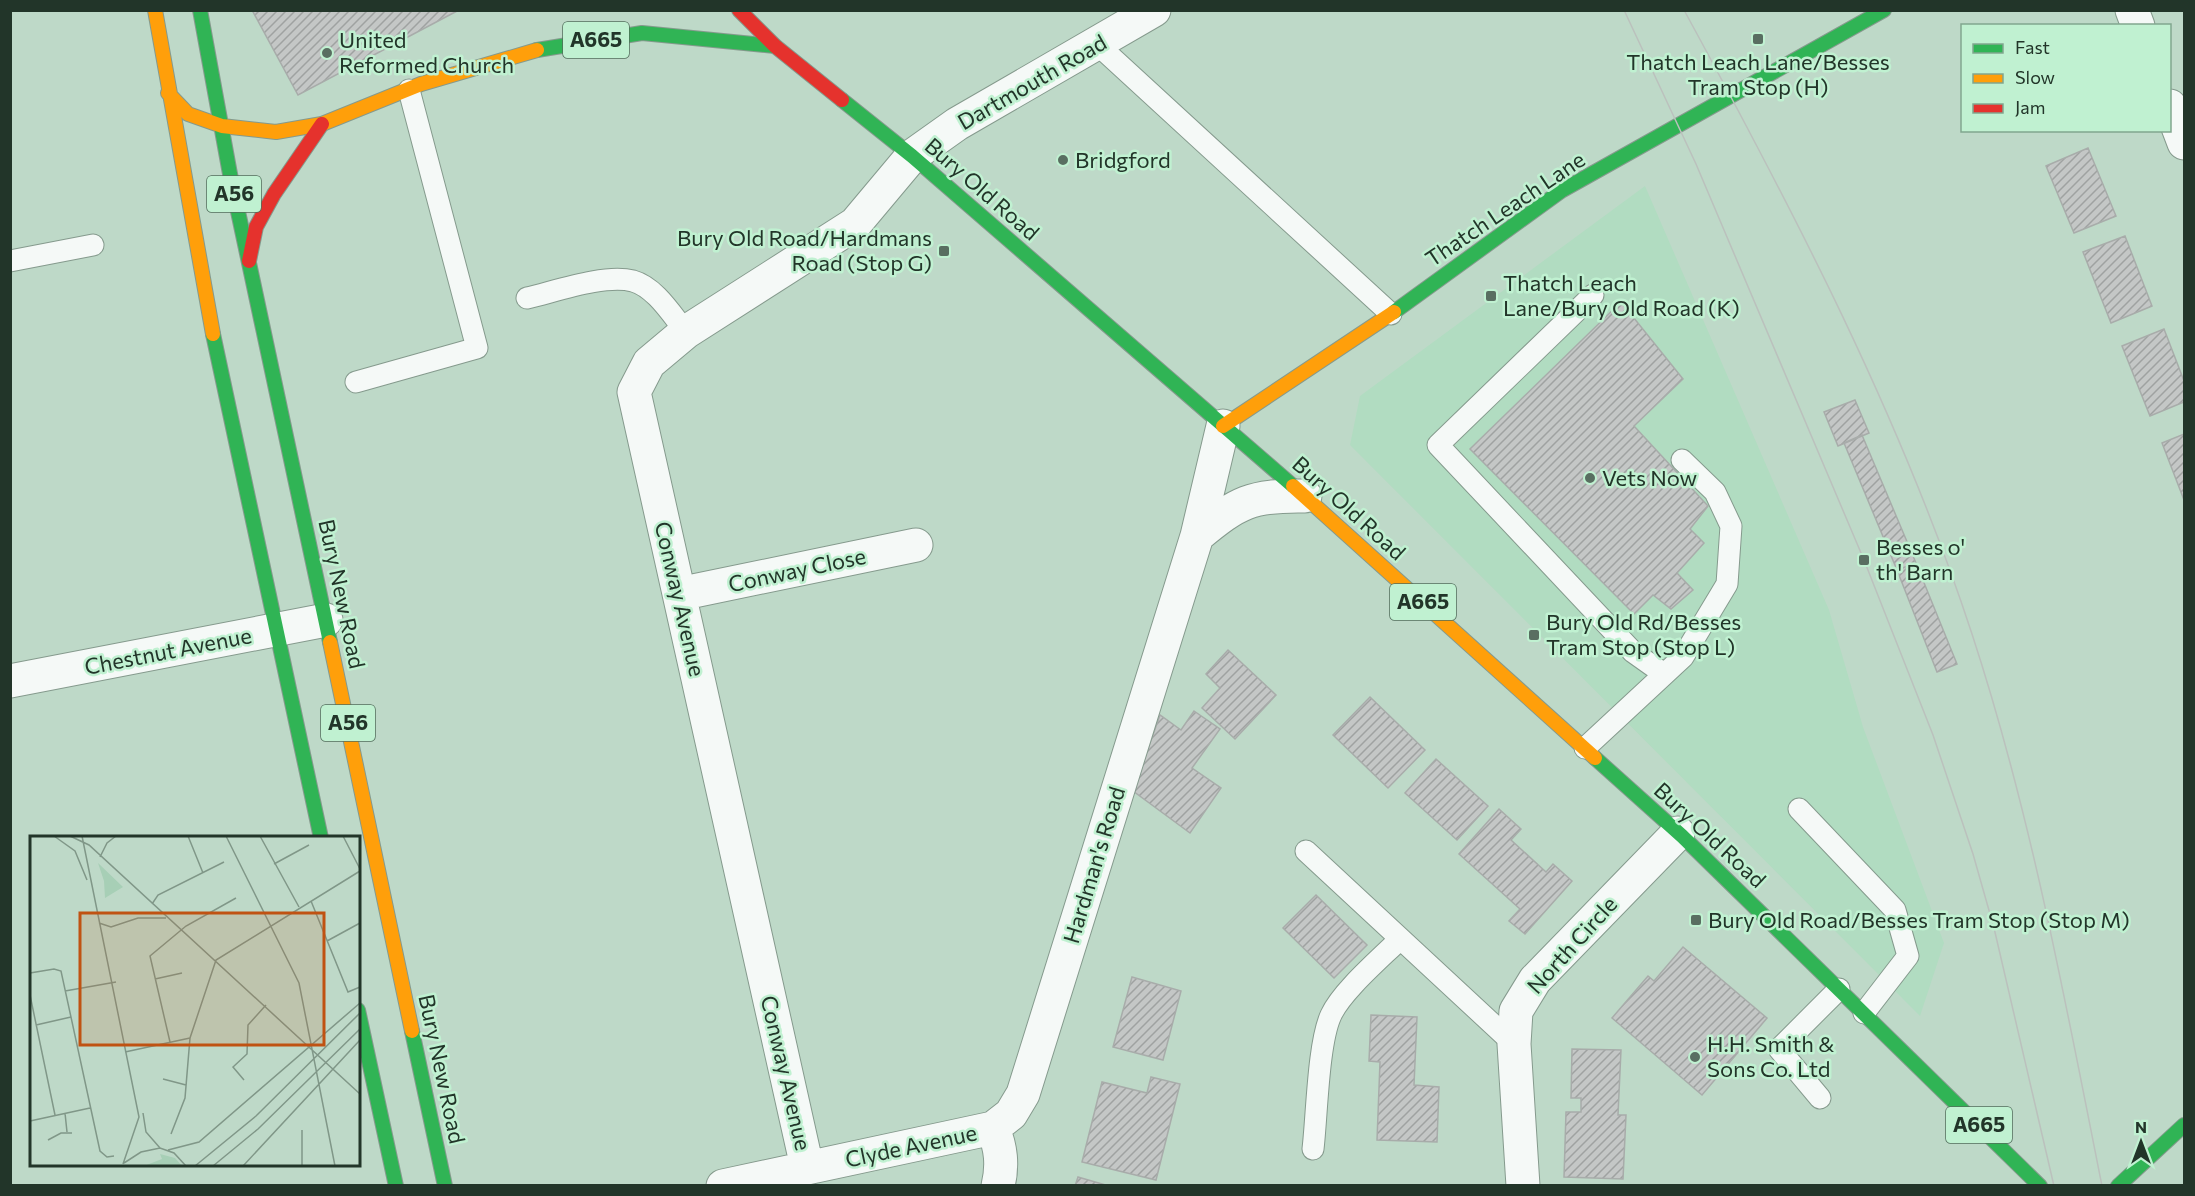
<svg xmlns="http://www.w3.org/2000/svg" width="2195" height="1196" viewBox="0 0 2195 1196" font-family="Commissioner,sans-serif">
<defs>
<pattern id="building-hatch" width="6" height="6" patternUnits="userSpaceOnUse" patternTransform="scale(1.5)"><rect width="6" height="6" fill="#c4c7c6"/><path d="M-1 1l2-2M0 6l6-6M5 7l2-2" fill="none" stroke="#9fa2a1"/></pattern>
</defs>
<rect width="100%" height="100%" fill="#bed9c8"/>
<path fill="#b1dcc1" d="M1645 186 1829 610 1863 727 1944 943 1920 1016 1350 445 1360 396Z"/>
<path fill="url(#building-hatch)" stroke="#a8acaa" stroke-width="1.5" d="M252 10H459L298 95Z
M2088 148 2116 216 2074 233 2046 166Z
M2125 236 2152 306 2111 323 2083 252Z
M1621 302 1683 379 1634 426 1708 506 1690 529 1704 543 1677 573 1693 590 1671 609 1653 595 1634 614 1470 449Z
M2164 329 2184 381V402L2150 416 2122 346Z
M1855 400 1869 433 1838 446 1824 412Z
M2184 434V500L2162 443Z
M1862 435 1916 563 1897 570 1844 443Z
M1916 563 1957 664 1937 672 1897 570Z
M1228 650 1276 695 1235 739 1202 708 1220 688 1206 674Z
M1370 697 1425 750 1388 788 1333 735Z
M1194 711 1220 729 1192 768 1221 788 1190 833 1133 791 1160 715 1181 730Z
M1436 759 1488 806 1457 840 1405 793Z
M1499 809 1521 829 1511 840 1546 872 1553 864 1572 881 1525 934 1509 921 1520 909 1459 854Z
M1316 895 1367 945 1334 978 1283 928Z
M1683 947 1767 1018 1702 1095 1612 1018 1648 976 1654 981Z
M1132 977 1181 991 1163 1060 1113 1047Z
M1371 1015 1417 1017 1414 1085 1439 1087 1437 1142 1377 1140 1380 1062 1369 1061Z
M1572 1049 1621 1050 1618 1115H1626L1623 1179 1564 1177 1566 1112H1581V1098H1571Z
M1151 1077 1180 1084 1156 1180 1082 1162 1102 1082 1147 1093Z
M1078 1177 1109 1186H1075Z"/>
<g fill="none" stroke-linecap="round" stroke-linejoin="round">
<g stroke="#859a8d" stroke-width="23">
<path id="lane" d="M1097 44 1391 314
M10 261 93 245
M1593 295 1438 445 1633 652 1664 674
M527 298C557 291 604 274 633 281 655 287 672 315 686 332
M356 382 477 348 409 90
M1585 748 1683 657 1727 584 1731 526 1715 492 1682 460
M1799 809 1895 910 1908 956 1864 1013
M1306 851 1514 1044
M1820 1098 1779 1049 1839 989
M1313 1149C1317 1115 1318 1043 1331 1015 1342 991 1381 958 1400 939"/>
</g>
<g stroke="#859a8d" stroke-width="35">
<path id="street" d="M2132 10 2138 26
M2170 106 2184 143
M1197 536C1238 502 1251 495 1305 496
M679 594 916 545
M10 681 326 620
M993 1128C1001 1148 1003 1165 998 1186
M807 1167 634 392 649 363 686 332 855 224 912 156 957 124 1154 10
M723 1186 993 1128 1011 1114 1023 1094 1197 536 1223 426
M1523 1186 1514 1044 1516 1011 1535 980 1678 833"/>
</g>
<g stroke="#859a8d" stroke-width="16">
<path id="fast" d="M200 10 230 174 330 642
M537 50 642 33 775 46
M842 100 912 156 1293 486
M1394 312 1561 191 1884 10
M213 334 321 838
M1595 758 1682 836 2040 1186
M358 1010 396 1186
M412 1031 445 1186
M2118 1186 2184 1125"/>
</g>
<g stroke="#859a8d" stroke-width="16">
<path id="slow" d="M155 10 213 334
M168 93 188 114 222 126 276 132 322 124 421 84 537 50
M1223 426 1394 312
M1293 486 1595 758
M330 642 412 1031"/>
</g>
<g stroke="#859a8d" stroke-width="16">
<path id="jam" d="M739 10 775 46 842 100
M249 261 256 227 274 194 322 124"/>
</g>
<use href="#lane" stroke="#f5f9f7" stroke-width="21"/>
<use href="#street" stroke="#f5f9f7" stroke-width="33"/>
<use href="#fast" stroke="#30b455" stroke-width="14"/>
<use href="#slow" stroke="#ff9f0a" stroke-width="14"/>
<use href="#jam" stroke="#e5322d" stroke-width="14"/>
<path stroke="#bbc1bd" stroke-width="1.5" d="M1624 10 1696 164 1864 560 1933 735 1973 854 1994 928 2054 1186
M1684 10C1793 210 1901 417 1972 634 2031 814 2065 1000 2102 1186"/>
</g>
<g fill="#596e61" stroke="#c0f1d1" stroke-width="2">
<rect x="1752" y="33" width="12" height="12" rx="3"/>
<circle cx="327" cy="53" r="6"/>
<circle cx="1063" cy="160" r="6"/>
<rect x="938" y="245" width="12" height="12" rx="3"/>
<rect x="1485" y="290" width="12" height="12" rx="3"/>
<circle cx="1590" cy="478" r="6"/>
<rect x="1858" y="554" width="12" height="12" rx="3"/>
<rect x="1528" y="629" width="12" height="12" rx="3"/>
<rect x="1690" y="914" width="12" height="12" rx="3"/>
<circle cx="1695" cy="1057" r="6"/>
</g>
<g text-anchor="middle" stroke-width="5" stroke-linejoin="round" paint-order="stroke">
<g fill="#c0f1d1" stroke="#516d5b" stroke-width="1.5">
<rect x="563" y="22" width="66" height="36" rx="4.5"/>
<rect x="207" y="176" width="54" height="36" rx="4.5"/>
<rect x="1390" y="584" width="66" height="36" rx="4.5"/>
<rect x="321" y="705" width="54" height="36" rx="4.5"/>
<rect x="1946" y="1107" width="66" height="36" rx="4.5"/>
</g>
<g font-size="21" font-weight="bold" fill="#223529">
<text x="596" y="47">A665</text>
<text x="234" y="201">A56</text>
<text x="1423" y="609">A665</text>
<text x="348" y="730">A56</text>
<text x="1979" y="1132">A665</text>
</g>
<g font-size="22" fill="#223529" stroke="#c0f1d1" text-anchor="start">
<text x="339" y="48">United<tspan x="339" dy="25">Reformed Church</tspan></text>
<text x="1758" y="70" text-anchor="middle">Thatch Leach Lane/Besses<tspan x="1758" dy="25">Tram Stop (H)</tspan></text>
<text x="1075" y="168">Bridgford</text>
<text x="932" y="246" text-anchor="end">Bury Old Road/Hardmans<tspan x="932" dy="25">Road (Stop G)</tspan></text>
<text x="1503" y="291">Thatch Leach<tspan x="1503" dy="25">Lane/Bury Old Road (K)</tspan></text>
<text x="1602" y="486">Vets Now</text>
<text x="1876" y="555">Besses o'<tspan x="1876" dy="25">th' Barn</tspan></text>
<text x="1546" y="630">Bury Old Rd/Besses<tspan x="1546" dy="25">Tram Stop (Stop L)</tspan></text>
<text x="1708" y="928">Bury Old Road/Besses Tram Stop (Stop M)</text>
<text x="1707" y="1052">H.H. Smith &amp;<tspan x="1707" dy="25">Sons Co. Ltd</tspan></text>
</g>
<g font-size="22" fill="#223529" stroke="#c0f1d1">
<text transform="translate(1032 82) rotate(-30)" y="8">Dartmouth Road</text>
<text transform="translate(982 189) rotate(41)" y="8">Bury Old Road</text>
<text transform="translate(1505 209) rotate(-34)" y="8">Thatch Leach Lane</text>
<text transform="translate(1349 508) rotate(42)" y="8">Bury Old Road</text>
<text transform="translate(797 570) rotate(-12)" y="8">Conway Close</text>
<text transform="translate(342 594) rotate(78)" y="8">Bury New Road</text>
<text transform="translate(680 599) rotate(77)" y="8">Conway Avenue</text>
<text transform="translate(168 651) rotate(-11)" y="8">Chestnut Avenue</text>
<text transform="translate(1710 835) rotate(43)" y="8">Bury Old Road</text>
<text transform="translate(1094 865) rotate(-73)" y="8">Hardman's Road</text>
<text transform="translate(1572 945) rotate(-48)" y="8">North Circle</text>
<text transform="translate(442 1069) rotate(78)" y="8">Bury New Road</text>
<text transform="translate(786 1073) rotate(77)" y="8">Conway Avenue</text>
<text transform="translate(911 1146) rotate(-12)" y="8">Clyde Avenue</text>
</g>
</g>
<g transform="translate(30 836)">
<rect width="330" height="330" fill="#bed9c8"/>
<path d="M68 27 93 51 75 62 74 45ZM130 318 145 322 152 330H114L132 323Z" fill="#a7cfb6"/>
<path fill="none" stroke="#809788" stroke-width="1.5" d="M24 0 45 15 57 44M40 0 59 9 330 258M52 0 109 281 93 328M158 0 173 37M196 0 269 147 305 330M230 0 269 71M313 0 330 33M70 21 77 7 86 0M244 28 279 9M281 65 318 156 330 151M122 68 128 59 194 26M69 87 81 91 108 82H136M297 105 330 87M0 137 24 133 31 135 70 315 77 321 84 320M125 143 152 137M35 155 86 146M0 159 25 279M6 189 41 181M140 206 120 120 156 90 206 62M95 216 160 202M133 243 156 249M214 244 203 231 217 218 218 189 236 169M35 277 37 296M113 277 116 296 130 312M0 285 60 272M141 298 155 262 160 202 186 124 330 35M18 304 31 297H42M138 314 169 306 330 167M94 327 111 316 130 312 144 317 156 330M165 330 226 280 330 177M183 330 228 293 330 193M213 330 330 204M272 330V294"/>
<path fill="#c05212" fill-opacity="0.15" stroke="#c05212" stroke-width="3" d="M50 77H294V209H50Z"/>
<rect width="330" height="330" fill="none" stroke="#223529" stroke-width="3"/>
</g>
<rect width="2195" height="1196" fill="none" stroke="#223529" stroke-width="24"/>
<rect x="1961" y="24" width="210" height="108" fill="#c0f1d1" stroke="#81a68e" stroke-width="1.5"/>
<rect x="1973" y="44" width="30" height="9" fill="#30b455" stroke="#81a68e" stroke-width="1.5"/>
<text x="2015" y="54" font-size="18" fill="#223529">Fast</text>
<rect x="1973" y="74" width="30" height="9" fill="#ff9f0a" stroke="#81a68e" stroke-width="1.5"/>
<text x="2015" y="84" font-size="18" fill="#223529">Slow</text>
<rect x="1973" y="104" width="30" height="9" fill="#e5322d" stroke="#81a68e" stroke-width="1.5"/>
<text x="2015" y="114" font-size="18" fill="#223529">Jam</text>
<g transform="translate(2141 1142)" stroke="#c0f1d1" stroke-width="4.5" paint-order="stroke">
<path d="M0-4.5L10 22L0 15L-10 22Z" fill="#223529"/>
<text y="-9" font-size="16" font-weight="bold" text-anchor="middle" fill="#223529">N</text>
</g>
</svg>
